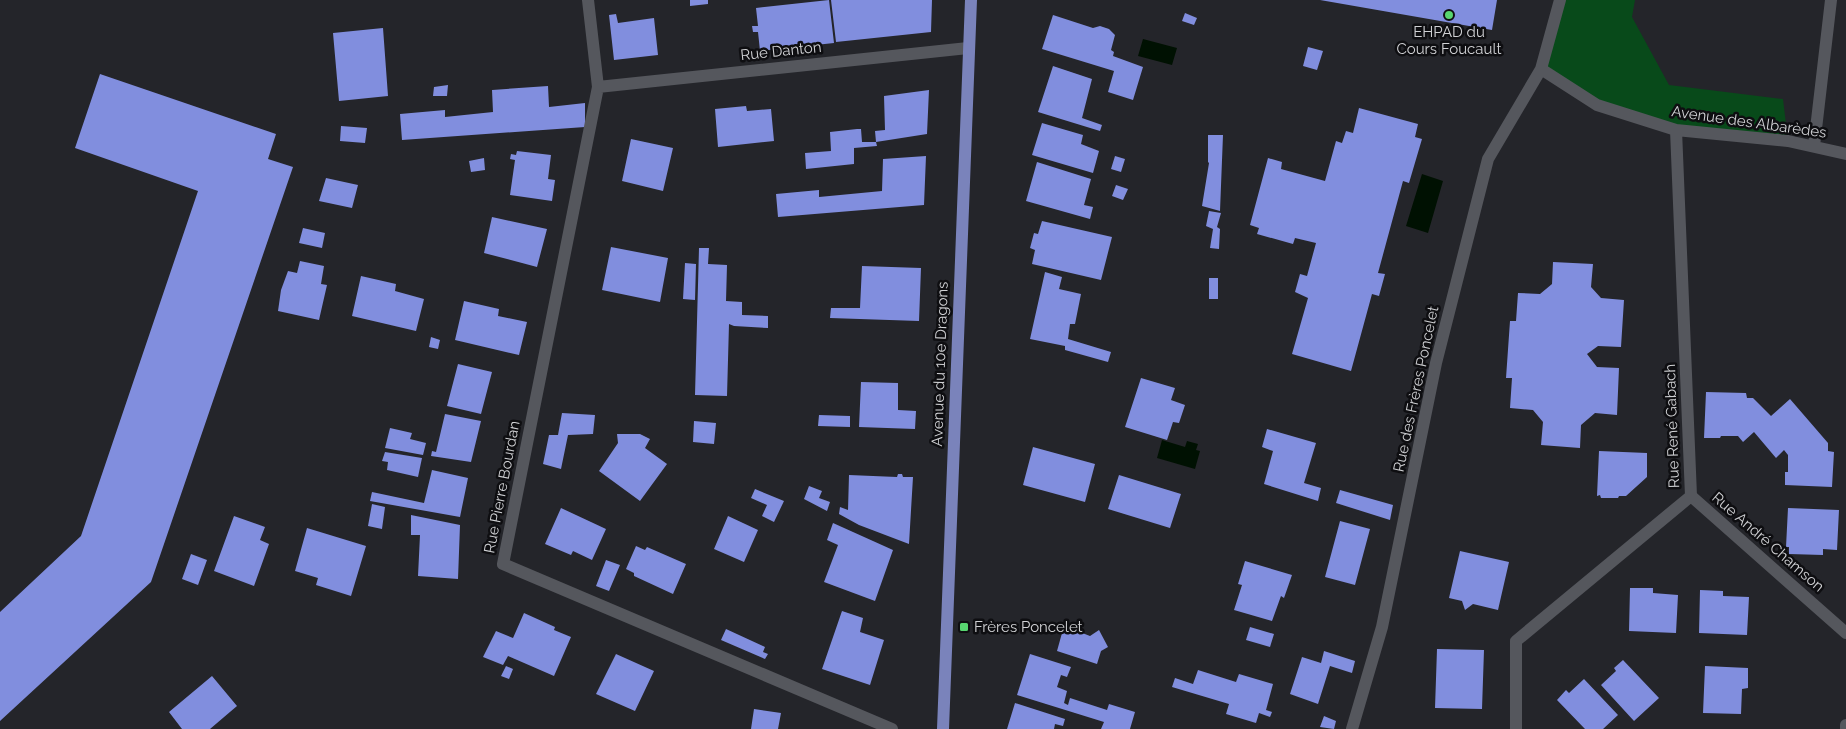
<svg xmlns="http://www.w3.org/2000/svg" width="1846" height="729" viewBox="0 0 1846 729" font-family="Raleway,sans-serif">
<rect width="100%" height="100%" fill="#24252a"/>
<path fill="#084a1a" d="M1560 0H1635L1632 17 1669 85 1783 99 1788 141 1676 130 1597 105 1541 69Z"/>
<path fill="#001102" d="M1143 39 1177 48 1172 65 1138 56Z
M1422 174 1443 181 1428 233 1406 226Z
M1162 440 1185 447 1187 441 1198 444 1196 450 1200 451 1195 469 1157 458Z"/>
<path fill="#818ede" d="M690 0H708V4L690 6Z
M829 0 834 43 760 51 758 32H753L752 26H758L756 8Z
M831 0H932L931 32 836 42Z
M1320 0H1497L1492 30Z
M1185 13 1197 18 1194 25 1182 21Z
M616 14 618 23 654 18 658 55 614 60 609 15Z
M1053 15 1093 28 1100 26 1109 29 1115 35 1111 50 1114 52 1113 56 1143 67 1133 100 1108 92 1114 71 1042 49Z
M383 28 388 96 339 101 333 33Z
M1308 47 1323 51 1317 70 1303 66Z
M1053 66 1092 79 1082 118 1102 125 1100 131 1038 112Z
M100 74 276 134 268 159 293 167 151 582 0 721V612L81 536 198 191 75 148Z
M448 85 447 96H433L434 87Z
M548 86 549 107 585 103V127L402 140 400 114 445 110V117L493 112 492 90Z
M929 90 927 134 876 142 875 131 885 130 884 96Z
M746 106 747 111 771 109 774 141 718 147 715 109Z
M1359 108 1418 124 1415 137 1422 139 1409 183 1403 181 1378 273 1385 274 1379 296 1372 294 1351 371 1292 354 1308 298 1295 292 1300 274 1307 276 1316 243 1295 238 1293 244 1257 234 1259 228 1250 225 1268 158 1282 162 1281 169 1325 181 1336 141 1342 143 1346 131 1353 133Z
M1042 123 1083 135 1081 144 1099 151 1093 173 1032 155Z
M341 126 367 128 365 143 340 141Z
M857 129H861L862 142H876L877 146 854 148V164L806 169 805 153 831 151 830 132Z
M1208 135H1223L1220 211 1202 206 1209 163 1208 162Z
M631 139 673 148 663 191 622 181Z
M517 151 551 155 548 179 555 180 552 201 510 195 515 160 510 159 511 154 516 155Z
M926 156 924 205 778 217 776 194 819 190V197L882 191 883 159Z
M1115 156 1125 159 1121 172 1111 169Z
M484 158 485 170 471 172 469 161Z
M1037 162 1091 179 1084 205 1093 207 1090 219 1026 201Z
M326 178 358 185 352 208 319 201Z
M1116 185 1128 189 1123 200 1112 196Z
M1209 211 1221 213 1217 227 1220 229 1219 249 1210 248 1213 229 1206 226Z
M492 217 547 229 537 267 484 253Z
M1042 221 1112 237 1101 280 1032 264 1035 250 1030 248 1034 233 1038 234Z
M303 228 325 233 322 248 299 243Z
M611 247 668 258 660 302 602 290Z
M699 248H709L708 264 727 265 726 301 742 302V315L768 316V328L734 326 729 324 727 396 695 395Z
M300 261 324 266 321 284 327 285 319 320 278 311 281 290 288 271 297 273Z
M1553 262 1593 264 1591 287 1601 298 1624 300 1621 347 1598 346 1587 354 1597 367 1619 368 1617 415 1595 413 1581 425 1580 448 1541 445 1543 422 1533 410 1510 408 1512 378H1506L1510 321H1516L1518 293 1540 294 1552 284Z
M685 263 696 264 695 300 683 299Z
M862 266 921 268 919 321 830 318 831 308H860Z
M1045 272 1062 277 1059 289 1081 294 1075 324H1070L1068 339 1111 352 1108 362 1065 350V346L1030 339Z
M361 276 396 284 395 291 424 299 416 331 352 316Z
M1209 278H1218V299H1209Z
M464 301 499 309 498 316 527 322 519 355 455 340Z
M431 337 440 340 438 349 429 347Z
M458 364 492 372 481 414 447 406Z
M1141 378 1175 388 1171 400 1185 405 1179 423 1173 422 1167 440 1125 427Z
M861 382 898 383V410L916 411 915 429 859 427Z
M1706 392 1746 393 1747 398H1753L1771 416 1790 399 1828 443V451L1834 452 1832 487 1785 485V472H1788V455L1784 450 1776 458 1754 432 1743 442 1738 436H1721L1720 438H1704Z
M562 413 595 415 593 434 568 435 561 469 543 464 549 435H558Z
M445 414 481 421 471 462 431 456 432 451 436 452Z
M819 415 850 416V427L818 426Z
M694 421 716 423 714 444 693 442Z
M390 428 412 433 410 439 426 443 423 455 385 448Z
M1267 429 1316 443 1304 483 1321 488 1318 501 1264 484 1273 451 1262 447Z
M617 434H640L650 439 645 448 667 464 640 501 599 471 618 443Z
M1033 447 1095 464 1085 502 1023 485Z
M1599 451 1647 453V477L1626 496H1619L1618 498H1601L1600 495 1597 496Z
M385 452 422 458 418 477 387 470 388 462 382 461Z
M432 470 468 478 460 517 370 501 372 492 424 503Z
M898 474H902L903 477H913L909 544 859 525 839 514 840 507 848 510 849 475 897 477Z
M1119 475 1181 494 1170 528 1108 509Z
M809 486 822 491 819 498 830 502 827 511 804 499Z
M755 489 784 501 774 522 762 516 767 505 751 498Z
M1340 490 1393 505 1390 520 1336 503Z
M372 504 385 507 382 529 368 526Z
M561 508 606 529 592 560 573 551 571 555 545 544Z
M1788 508 1839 510 1837 550 1823 549V555L1789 554V547H1786Z
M411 515 460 525 458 579 418 576 420 535H411Z
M234 516 265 527 260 540 269 544 254 586 214 571Z
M728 516 758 530 744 562 714 549Z
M1340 521 1370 529 1355 585 1325 577Z
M833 523 893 550 875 601 824 582 838 545 827 540Z
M307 528 366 546 351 596 316 585 318 578 295 571Z
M636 546 645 550 647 547 686 564 673 594 634 576V573L626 569Z
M1460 551 1509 562 1498 610 1473 604 1465 610 1462 601 1449 598Z
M191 554 207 560 198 585 182 579Z
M606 560 620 565 609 591 596 586Z
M1245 561 1292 575 1284 598 1281 596 1272 621 1234 610 1242 585 1238 584Z
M1630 588H1653V593L1678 595 1676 633 1629 631Z
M1700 590 1723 591V596L1749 597 1747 635 1699 633Z
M842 611 863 618 860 632 884 640 870 685 822 669Z
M524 613 555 627 554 630 571 637 554 676 508 656 503 665 483 657 496 631 513 638Z
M1068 624 1072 629 1090 636 1099 630 1108 647 1101 651 1097 664 1057 651 1062 633 1059 629Z
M1250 627 1274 634 1270 647 1246 640Z
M726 629 765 647 763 652 768 654 765 659 721 640Z
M1437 649 1484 650 1482 709 1435 708Z
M1324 651 1355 661 1352 673 1330 666 1318 704 1290 694 1302 657 1321 663Z
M616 654 654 671 635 711 596 694Z
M1030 654 1071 667 1067 677 1061 675 1057 687 1067 691 1064 703 1068 705 1070 698 1107 710 1109 704 1135 712 1130 729H1101L1104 722 1017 695Z
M1623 660 1659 698 1634 721 1601 685 1616 671 1614 668Z
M506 666 513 669 509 679 501 676Z
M1705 666 1748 668V688L1742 689 1741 714 1703 713Z
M1198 670 1236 682 1239 674 1273 684 1266 710 1272 712 1270 717 1259 713 1256 723 1226 714 1229 704 1172 687 1175 678 1193 684Z
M212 676 237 706 210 729H182L169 712Z
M1584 679 1618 715 1603 729H1585L1557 700 1566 690 1569 693Z
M1015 703 1065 719 1063 726 1055 724 1054 729H1007Z
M754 709 781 713 778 729H751Z
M1324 716 1336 721 1334 729 1320 727Z"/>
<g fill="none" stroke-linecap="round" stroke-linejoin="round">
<path stroke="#55575d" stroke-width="12" d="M588 0 598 87 503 564 892 729
M1541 69 1597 105 1676 130 1788 141 1846 154
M598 87 968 48
M1814 146 1831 0
M1691 496 1846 633
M1352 729 1382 627 1436 363 1488 159 1541 69 1560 0
M1516 729V641L1691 496 1676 130
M1846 729V725"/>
<path stroke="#7a83bb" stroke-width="12" d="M943 729 971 0"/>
</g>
<g fill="#58d570" stroke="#0e0e11" stroke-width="2">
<circle cx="1449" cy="15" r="5"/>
<rect x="959" y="622" width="10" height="10" rx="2.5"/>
</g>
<g text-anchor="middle" stroke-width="5" stroke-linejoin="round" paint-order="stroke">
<g font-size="15" fill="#d0d1d4" stroke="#0e0e11">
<text x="1449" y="37">EHPAD du<tspan x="1449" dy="17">Cours Foucault</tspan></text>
<text x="974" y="632" text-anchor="start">Frères Poncelet</text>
</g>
<g font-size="15" fill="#d0d1d4" stroke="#0e0e11">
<text transform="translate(781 51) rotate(-6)" y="5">Rue Danton</text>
<text transform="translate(1749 122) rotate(8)" y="5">Avenue des Albarèdes</text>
<text transform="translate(940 364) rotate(-88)" y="5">Avenue du 10e Dragons</text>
<text transform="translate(1416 389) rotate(-78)" y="5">Rue des Frères Poncelet</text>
<text transform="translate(1672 426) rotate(-92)" y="5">Rue René Gabach</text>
<text transform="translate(502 487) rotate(-79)" y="5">Rue Pierre Bourdan</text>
<text transform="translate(1768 542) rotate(41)" y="5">Rue André Chamson</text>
</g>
</g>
</svg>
